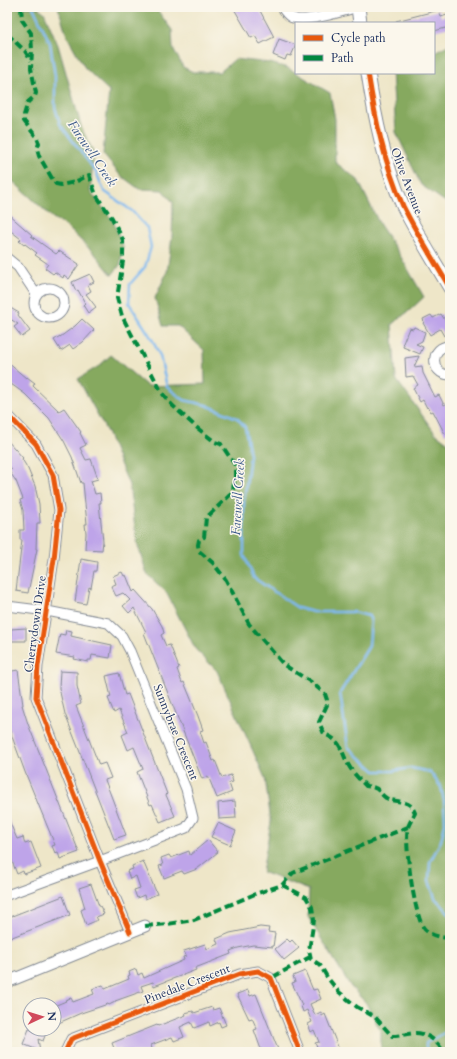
<svg xmlns="http://www.w3.org/2000/svg" width="457" height="1059" viewBox="0 0 457 1059" font-family="Cardo,serif">
<rect width="100%" height="100%" fill="#fbf7ec"/>
<filter id="ink" filterUnits="userSpaceOnUse"><feTurbulence type="fractalNoise" baseFrequency=".025" numOctaves="2"/><feDisplacementMap in="SourceGraphic" scale="8" xChannelSelector="R" yChannelSelector="G"/><feConvolveMatrix kernelMatrix="1 2 1 2 8 2 1 2 1" color-interpolation-filters="sRGB"/></filter>
<filter id="wash" filterUnits="userSpaceOnUse"><feTurbulence type="fractalNoise" baseFrequency=".012" numOctaves="4" result="noise"/><feDisplacementMap in="SourceGraphic" scale="16" xChannelSelector="R" yChannelSelector="G"/><feGaussianBlur stdDeviation="0.9" result="paint"/><feColorMatrix in="noise" values="0 0 0 0 0 0 0 0 0 0 0 0 0 0 0 0 0 1.4 0 .05"/><feComposite in="paint" operator="in"/></filter>
<g filter="url(#wash)">
<rect width="100%" height="100%" fill="#eee6c8"/>
<path fill="#86a95e" stroke="#506c5e" d="M7 7H37L44 12 58 45 82 129 94 153 90 191 113 221 123 246 120 265 112 275 95 254 67 227 53 218 7 176Z
M58 7H155L172 30 173 48 183 67 193 72H220L235 59 270 63 288 68 330 93 335 119V162L358 180 380 225 398 252 424 297 409 311 392 324 396 379 435 433 450 444V1052H381V1032L366 1003 351 987 308 917 309 890 262 872 271 822 265 778 217 671 196 650 166 592 147 574 137 543 129 485 106 430 78 379 99 366 111 355 147 386 205 384 204 350 178 326H163L155 298 167 272 172 237 173 202 162 190 139 189 120 175 103 154 109 91 85 68 67 36Z
M450 44V205L421 185 396 132 392 73H434V52Z"/>
<g fill="none" stroke-linecap="round" stroke-linejoin="round">
<path stroke="#7fb9f0" stroke-width="2.5" d="M33 7 50 43 55 76V107L60 124 96 172 104 191 132 211 147 228 151 247 145 267 130 284 129 303 152 339 160 356 167 387 184 400 206 405 237 418 245 427 250 455 244 501V555L254 578 298 608 313 612H354L369 616 371 621 369 646 340 693 348 747 375 771H393L411 768 430 772 441 787 444 801 445 824 441 841 430 862 429 881 435 898 450 914
M426 1052V1043L450 1030"/>
</g>
<g id="blocks">
<path fill="#bea4e9" d="M233 7H258L274 37 260 44 255 36 251 38Z
M439 10 441 17 450 14V27L434 31V23H396V21Z
M279 39 296 45 291 56 287 55 285 60 273 55Z
M7 213 32 235 31 236 56 254 59 251 79 264 69 279 64 275 63 278 55 272 53 274 45 268 48 264 35 255 37 253 25 244 24 245 19 241 21 239 7 228Z
M90 274 94 282 88 285 91 291 86 294 96 307 88 313 83 305 85 303 78 290 76 291 72 282Z
M7 306 19 313 18 315 30 331 22 337 14 327 18 324 7 317Z
M441 314 450 328V333L444 336 440 329 430 335 423 323 424 322 423 319 431 315 433 318Z
M82 319 94 330 83 342 73 349 70 345 61 351 54 340 60 336V337L75 326Z
M414 327 425 332 422 341 416 344 423 347 420 354 403 347 404 344 403 343 409 328 413 329Z
M419 356 414 367 422 366 423 373 435 397 439 395 444 405 450 402V431L445 434 433 411 431 412 428 407 427 408 423 400 420 402 413 388 418 385 413 376 406 377 405 358Z
M7 362 26 378 27 377 35 383 33 386 59 411 64 408 81 432 80 433 86 445 80 448 86 460 91 459 98 479 91 481 95 494 100 493 101 503H99L103 541 102 550 85 549 86 533 85 524H87L83 483H81L72 457 64 441 49 418 25 394 11 384 7 389Z
M7 440 23 458 22 459 28 469 35 486 39 504 40 523H37L36 549H37L28 593 16 591 22 540H20V530H24L23 510 20 500 23 499 16 481 9 471 12 469 7 464Z
M81 559 97 562 96 571H94L91 588 89 587 86 604 75 602Z
M122 572 124 576 126 575 133 592 135 590 152 609 162 626 164 633 161 635 166 646 170 645 179 668 177 669 182 683 184 682 198 716 203 730 200 731 204 743 206 742 213 761 215 760 222 778 231 775 233 782 229 783 232 792 217 798 208 776 202 779 144 633 146 632 134 608 129 613 123 606 130 600 123 593 116 596 111 586 116 584 113 576Z
M26 628V641H11V629Z
M66 630 72 631 71 636 75 637 112 645 110 658 92 655 91 660H88V662L74 659 75 657 56 654 60 634 65 635Z
M18 670 23 705H22L28 724 79 852 60 859 58 852 55 853 52 846 55 845 25 772 7 723V672Z
M60 671 77 672V686L81 704 76 706 99 765 105 763 111 778 105 780 126 835 114 839 65 714 59 688Z
M119 673 125 695 128 694 167 794 166 795 175 816 160 822 152 804 150 805 137 772 143 769 134 747 128 750 122 735 128 732 119 710 114 713 108 698 111 697 106 676Z
M235 801 236 818 219 819 218 803Z
M7 816 17 839 23 837 25 844 31 842 41 868 24 874 23 871 17 874 7 848Z
M218 823 236 831 230 845 211 837Z
M208 840 218 852 197 869 184 874 182 871 164 878 159 866 163 865 161 858 169 855 171 858 189 851 190 855Z
M143 861 157 894 145 899 144 895 137 898 134 890 140 888 136 876 130 879 127 871 133 869 132 866Z
M91 884 99 906H100L104 914 96 917 98 920 86 925 81 910 85 908 79 888Z
M63 896 70 915 7 939V918Z
M260 927 269 928 268 932 275 933 273 947 253 945 238 948 230 951 231 954 195 968 196 970 154 986 153 982 141 986 143 991 115 1001V1002L109 1005 108 1004 81 1013 54 1025V1006L66 1001 65 1000 71 998 73 1002 94 994 92 989 100 986 103 985 105 989 129 979 128 976 130 975 129 972 136 969 138 975 142 973 144 978 184 960 183 957 186 956 184 951 205 944 207 949 218 944 216 939 230 933Z
M287 939 290 942 292 940 299 948 284 960 275 949Z
M305 971 313 990 317 989 321 999 310 1004 315 1015 321 1012 322 1016 325 1014 340 1052H319L315 1043 319 1042 314 1030 311 1032 308 1024 312 1022 307 1010 303 1012 301 1006 302 1005 292 983 295 982 293 976Z
M248 990 250 996 256 994 279 1052H262L254 1030 257 1029 252 1018 249 1019 237 994Z
M212 1007 213 1010 219 1008 226 1025 221 1027 219 1022 210 1026 209 1022 194 1028 191 1022 180 1027 184 1037 174 1041 172 1037 151 1045 152 1049 146 1052H121L120 1049 115 1051 112 1043 157 1025 158 1026 186 1015 185 1013 193 1011 194 1013Z
M29 1029 37 1032V1034L39 1030 46 1033 43 1041 38 1039 40 1051 23 1044Z"/>
</g>
</g>
<g filter="url(#ink)">
<use href="#blocks" fill-opacity="0" stroke="#848a93" stroke-width="1"/>
<g fill="none" stroke-linecap="round" stroke-linejoin="round">
<g stroke="#848a93" stroke-width="11">
<path id="minor" d="M282 7C284 11 289 17 293 18 307 23 343 11 358 7
M7 258 18 267 36 294
M34 303a15 15 0 1 1 30 0a15 15 0 1 1-30 0Z
M450 346C430 345 429 375 450 375
M7 414 36 444 53 475 59 510 54 559 38 666 36 697 100 861 130 932
M7 606 47 611 108 623 122 636 130 651 186 789 193 818 186 828 100 861 7 895
M65 1052 71 1039 240 974 258 971 271 978 300 1052"/>
</g>
<g stroke="#848a93" stroke-width="13">
<path id="tertiary" d="M7 982 145 926"/>
</g>
<g stroke="#848a93" stroke-width="15">
<path id="secondary" d="M358 7 360 23
M368 73C375 118 384 163 403 206 417 234 434 261 450 288"/>
</g>
<use href="#minor" stroke="#fff" stroke-width="9"/>
<use href="#tertiary" stroke="#fff" stroke-width="11"/>
<use href="#secondary" stroke="#fff" stroke-width="13"/>
<path stroke="#00873e" stroke-width="4" stroke-dasharray="8 4" stroke-linecap="butt" d="M21 7 22 20 31 33 32 51 31 68 36 93 35 96 28 102 24 115V121L37 138 39 143 37 149 39 156 53 180 56 184 61 185 75 182 89 175 96 195 112 218 123 240V261L117 298 122 316 162 393 172 405 196 427 215 442 221 444 235 465 236 473 233 489 229 496 206 518 204 537 199 540 198 545 199 551 213 563 226 580 249 624 284 665 311 682 325 694 327 700V705L319 722 324 734C342 740 341 752 349 766 353 773 360 780 366 786 382 788 376 791 386 798 398 804 410 798 415 813 413 817 410 822 408 827 404 843 414 912 423 927 428 935 441 938 450 938
M7 34 25 51 31 61
M282 885 306 897 312 907 314 920 309 950 311 959 320 965 327 977 339 992 357 1007 375 1017 392 1036C400 1036 406 1034 414 1033 426 1032 439 1042 443 1052
M145 926 167 924 194 920 255 894 282 885 293 873 408 827
M280 973 271 978 310 957"/>
<g stroke="#fbf7ec" stroke-width="8">
<path id="cycleway" d="M368 73C375 118 384 163 403 206 417 234 434 261 450 288
M7 414 36 444 53 475 59 510 54 559 38 666 36 697 100 861 130 932
M65 1052 71 1039 240 974 258 971 271 978 300 1052"/>
</g>
<use href="#cycleway" stroke="#e8590c" stroke-width="5"/>
</g>
</g>
<g text-anchor="middle" stroke-width="3" stroke-linejoin="round" paint-order="stroke">
<g font-size="12" fill="#1b2f5e" stroke="#fbf7ec">
<text transform="translate(407 181) rotate(69)" y="4">Olive Avenue</text>
<text transform="translate(35 624) rotate(-82)" y="4">Cherrydown Drive</text>
<text transform="translate(176 732) rotate(68)" y="4">Sunnybrae Crescent</text>
<text transform="translate(187 984) rotate(-21)" y="4">Pinedale Crescent</text>
</g>
<g font-size="13" font-style="italic" fill="#39588a" stroke="#fbf7ec">
<text transform="translate(93 153) rotate(56)" y="5">Farewell Creek</text>
<text transform="translate(237 497) rotate(-87)" y="5">Farewell Creek</text>
</g>
</g>
<rect width="457" height="1059" fill="none" stroke="#fbf7ec" stroke-width="24"/>
<rect x="295" y="22" width="140" height="52" fill="#fbf7ec" stroke="#a1a7b3"/>
<rect x="303" y="35" width="20" height="6" fill="#e8590c" stroke="#a1a7b3"/>
<text x="331" y="42" font-size="12" fill="#1b2f5e">Cycle path</text>
<rect x="303" y="55" width="20" height="6" fill="#00873e" stroke="#a1a7b3"/>
<text x="331" y="62" font-size="12" fill="#1b2f5e">Path</text>
<g transform="translate(42 1017) rotate(86)"><circle r="19" fill="#fbf7ec" stroke="#a1a7b3"/>
<path d="M0-3L7 15L0 10L-7 15Z" fill="#d1495b"/>
<text y="-6" font-size="11" font-weight="bold" text-anchor="middle" fill="#1b2f5e">N</text>
</g>
</svg>
